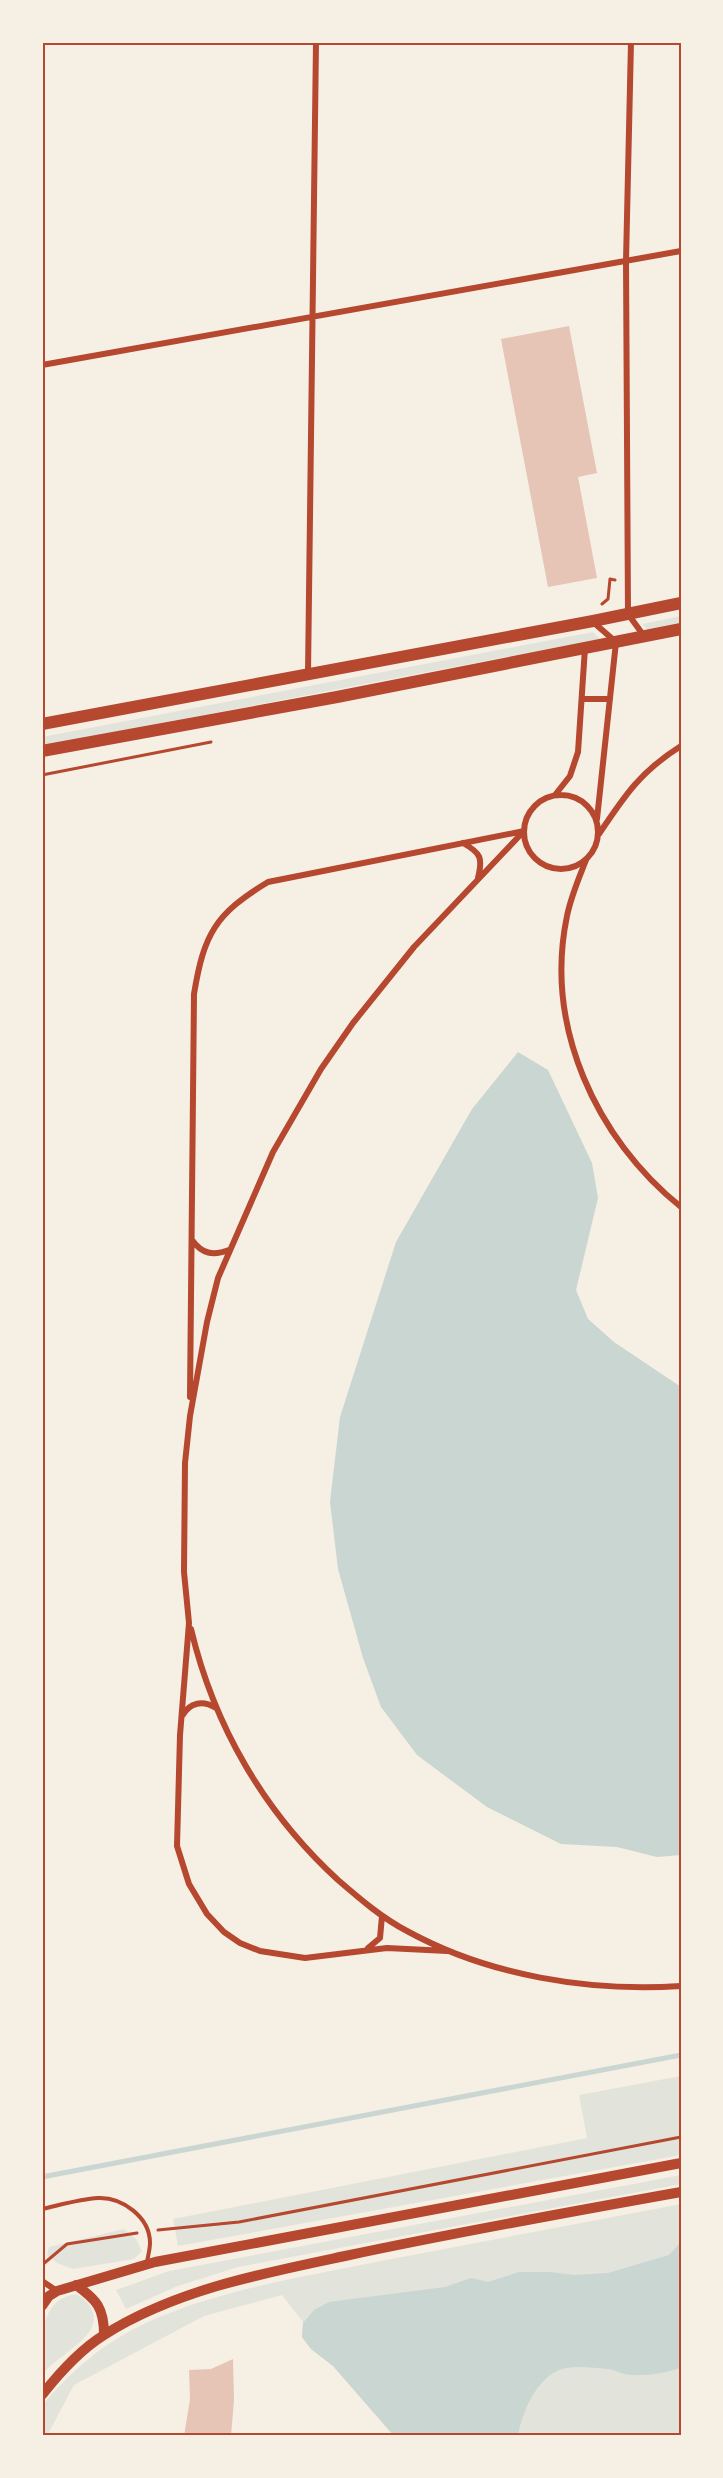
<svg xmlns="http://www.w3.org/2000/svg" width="723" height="2478" viewBox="0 0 723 2478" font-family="Raleway,sans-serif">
<rect width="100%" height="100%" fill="#f6efe4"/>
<path fill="#e2e4dc" d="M681 616V625L649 631 642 624Z
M593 632 600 639 42 746V737Z
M681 2076V2155L178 2246 173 2219 587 2138 579 2095Z
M681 2175V2184L238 2267 178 2286 126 2309 116 2290 169 2271Z
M681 2204V2436H394L333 2366 311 2349 302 2337 303 2322 282 2295 204 2316 74 2385 47 2436H42V2406C66 2376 98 2348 132 2330 204 2292 302 2277 381 2261 481 2242 581 2223 681 2204Z
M124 2229 136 2239 142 2251 134 2259 73 2269 57 2263 47 2255 49 2247Z
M76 2294C89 2300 99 2314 91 2329 82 2345 55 2359 42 2374 42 2343 37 2300 76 2294Z"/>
<path fill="#c9d6d2" d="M518 1052 548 1070 592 1163 598 1198 576 1290 588 1319 614 1342 681 1387V1855L657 1857 617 1847 561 1844 487 1807 417 1755 381 1707 363 1658 338 1569 330 1502 340 1417 396 1242 472 1109Z
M681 2242V2368C664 2373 648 2376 631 2375 623 2375 616 2370 608 2369 595 2368 575 2365 562 2369 537 2377 522 2412 518 2436H394L333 2366 311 2349 302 2337 303 2323 314 2310 329 2302 445 2287 471 2278 488 2282 519 2272H550L574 2275 608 2273 669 2255Z"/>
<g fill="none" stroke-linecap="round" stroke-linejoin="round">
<path stroke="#c9d6d2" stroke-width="5" d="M42 2177 681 2055"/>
</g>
<path fill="#e6c5b7" d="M569 326 597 473 578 477 597 578 548 587 501 339Z
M233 2359 234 2400 231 2436H184L190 2399 189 2370 211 2369Z"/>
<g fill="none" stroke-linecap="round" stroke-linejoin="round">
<path stroke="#b5482f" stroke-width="3" d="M602 604 608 599 610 579 615 580
M42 775 211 742
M158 2230 239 2222 681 2137
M42 2265 67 2244 137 2233"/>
<path stroke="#b5482f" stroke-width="4" d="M42 2209C60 2205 80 2199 98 2198 122 2197 150 2217 150 2243 150 2249 148 2256 147 2262"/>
<path stroke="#b5482f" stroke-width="6" d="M631 42 626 261 628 614 644 636
M42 365 681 251
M593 622 616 642 597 819
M308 674 316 42
M582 699H610
M524 832a37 37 0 1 1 74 0a37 37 0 1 1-74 0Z
M555 795 570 776 578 752 585 648
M599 834C625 795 641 771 681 746
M463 843C481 853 483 858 478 878
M586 860C579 878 571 896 567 916 544 1026 596 1139 681 1207
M192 1240C202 1254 213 1256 229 1250
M190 1397 194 994C204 934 215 914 268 882L524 831
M191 1629C214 1726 264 1812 338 1880 360 1899 382 1918 407 1931 489 1976 589 1992 681 1986
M182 1716C190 1702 203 1700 216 1708
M368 1948 380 1938 382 1916
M447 1951 387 1948 305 1958 260 1951 240 1943 224 1932 207 1914 189 1884 177 1846 180 1735 189 1623 184 1572 185 1463 190 1416 207 1322 218 1278 273 1152 321 1069 353 1023 414 947 524 831
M42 2281 57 2291"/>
<path stroke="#b5482f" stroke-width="10" d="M76 2285C97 2300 104 2308 104 2335
M42 2306 49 2296 57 2291 155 2262 681 2163
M42 2395C60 2372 80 2350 104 2335 175 2290 264 2273 345 2256 457 2232 569 2212 681 2192"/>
<path stroke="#b5482f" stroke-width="12" d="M42 724 593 621 681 603
M42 751 337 697 681 629"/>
</g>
<rect width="723" height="2478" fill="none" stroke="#f6efe4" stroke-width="87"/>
<rect x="44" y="44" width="636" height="2390" fill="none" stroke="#b5482f" stroke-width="2"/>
</svg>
